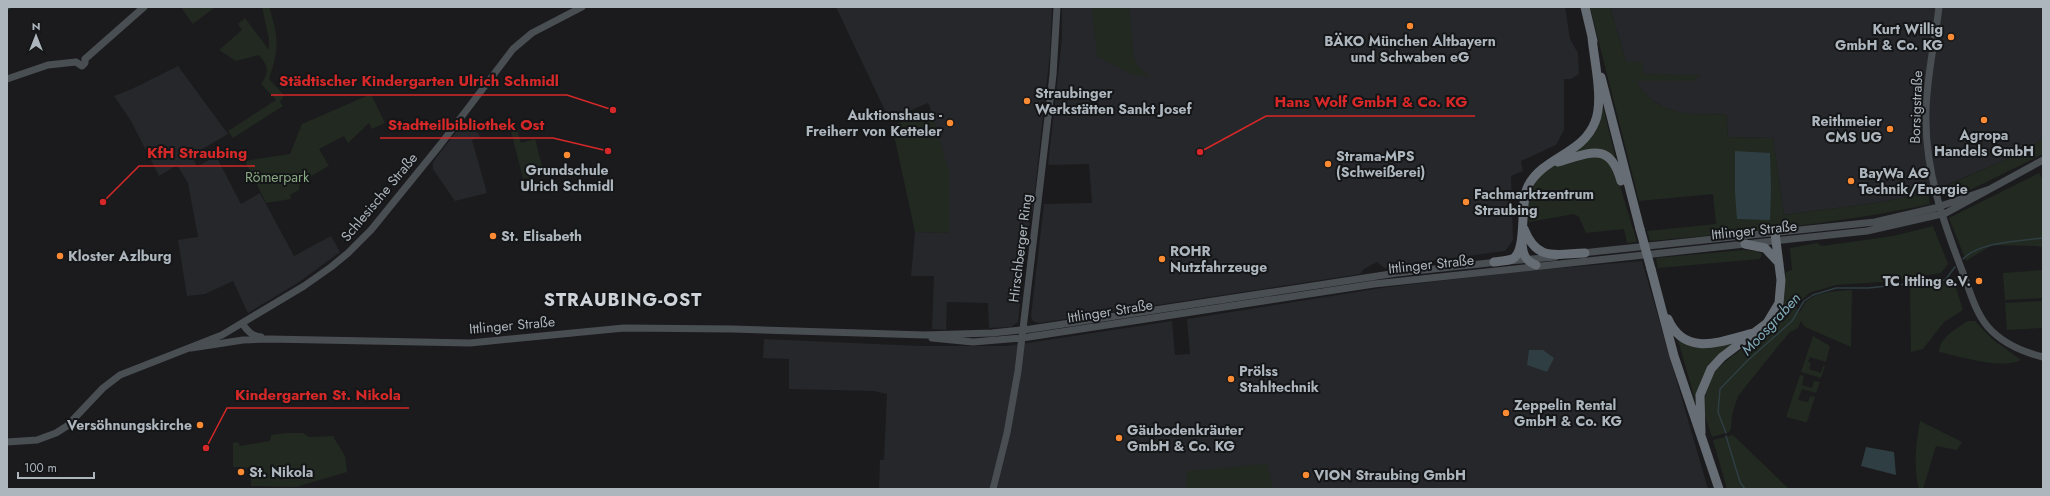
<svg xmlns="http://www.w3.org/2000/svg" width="2050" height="496" viewBox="0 0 2050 496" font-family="Jost,sans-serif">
<rect width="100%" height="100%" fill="#1b1b1d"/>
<path fill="#26272a" d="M836 7H1052L1050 53 1033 208 1028 230 1018 322 1011 327 989 328 988 303 947 302 946 330 932 329 934 276H911L915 232 949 233 931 110 928 103 889 119Z
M1062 7H1565L1570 39 1578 53 1579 74 1571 79H1564V130L1556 145 1521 161 1523 171 1511 176 1513 240 1505 251 1436 260 1423 264 1384 268 1377 262 1364 269 1360 274 1039 323 1033 321 1031 316 1044 204 1092 203 1089 164 1048 165 1062 39Z
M1610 7H2043V139L2014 156 1928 193 1876 203 1784 215 1773 138 1728 137 1726 114 1688 115 1665 108 1647 97 1635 81H1693L1643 74 1626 62Z
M178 66 228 134 192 155 197 167 216 156 241 204 260 193 294 256 331 236 340 252 299 282 248 313 233 281 205 294 187 296 178 240 198 237 188 183 177 165 159 176 131 121 114 96 132 89Z
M463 123H467L479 134 480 137 472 140 487 193 455 201 433 169V162Z
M1642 261 1708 489H879L880 460H884L887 394 874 391 789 389V359L763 358 764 339 920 346H1007L1172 321 1175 355 1190 354 1187 319 1388 287 1525 271Z"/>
<path fill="#212920" d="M185 7H215L193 24 182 9Z
M262 7H269C279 38 279 49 269 79L284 95 280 102 283 106 233 138 228 131 276 100 261 84C270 72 268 66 259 55L236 61 219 50 242 30 238 24 245 18 269 50V39Z
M1092 7H1129L1134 58 1139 67 1150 77 1131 74 1097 56Z
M1590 7H1610L1626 62H1642L1643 74 1701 75 1693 81H1636C1657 116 1689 115 1726 114L1728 137 1773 138 1784 215 1876 203 1928 193 1930 204C1838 224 1744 232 1650 241L1647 231 1716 224 1713 194 1639 201Z
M371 94 385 123 372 129 369 123 348 143 344 136 319 149 329 166 300 182 299 190 290 195 291 199 266 203 245 161 290 154 302 124Z
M1601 99 1616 160 1610 155 1566 157 1578 149Z
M931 110 949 172V233L915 232 892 126Z
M517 129 521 143 535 139 544 173 523 179 511 131Z
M2043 139V154L1960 195 1951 198 1944 196 1941 188 2014 156Z
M1595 157 1606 160 1614 166 1637 242 1627 243 1624 229 1586 233 1579 217 1574 214 1529 222C1523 198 1536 170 1561 162 1571 158 1584 158 1595 157Z
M2039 173 2043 180V248L2037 246 1992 245 1966 261 1949 218Z
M1933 226 1948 264 1941 273 1882 282 1836 285 1809 293 1796 306 1799 313C1802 309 1804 303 1808 300 1820 291 1838 291 1852 290L1851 347 1805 327 1801 321 1798 328 1790 332 1779 345 1738 396 1732 415 1731 429 1729 432 1712 437 1704 413 1705 390 1709 381 1715 371 1726 361 1761 335 1772 324 1782 305 1786 272 1792 270 1790 248 1817 243 1822 246 1893 236Z
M1744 250 1757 251 1762 254 1760 259 1658 268 1656 258Z
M2043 270V298L2005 300 2003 273Z
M1951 281 1956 288 1963 310 1944 322 1923 349 1911 352 1910 287Z
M2043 301V328L2007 330 2005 303Z
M1968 321H1975L1992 339 2021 360C2002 370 1959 356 1939 352 1939 338 1957 328 1968 321Z
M1813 336 1830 346 1826 362 1810 357 1808 362 1811 363 1809 369 1821 373 1823 366H1825L1821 378 1801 372Z
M1677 337C1697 355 1715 347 1739 340 1715 362 1698 371 1697 406Z
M1800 375 1804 376 1802 385 1812 388 1814 381 1820 382 1816 393 1802 389 1798 400 1808 402 1810 396 1815 397 1807 422H1805L1786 417Z
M1920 421 1962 442 1957 450 1936 446 1923 489H1919C1913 466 1916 444 1920 421Z
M287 433H303L309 437 333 436 345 456 347 472 296 487 251 486V468L233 467V443L238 442 240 446 270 441 271 435Z
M1733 435 1789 489H1727L1713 440Z
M1267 464 1273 489H1186L1187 471Z"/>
<path fill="#2f3e43" d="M1735 151 1770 153 1771 188 1770 220 1737 219 1735 193Z
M1529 350H1543L1554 358 1547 372 1527 365Z
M1866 447 1894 452 1896 475 1861 466Z"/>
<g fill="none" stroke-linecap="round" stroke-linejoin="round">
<path stroke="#2f3e43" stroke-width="1.5" d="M7 10 11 7
M1963 259C1979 242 2020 241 2043 238
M1726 433 1718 412 1720 389 1747 361 1792 321 1804 301 1813 295 1836 288H1868L1945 280 1955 267
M1726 436 1740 482 1745 489"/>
<path stroke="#494e53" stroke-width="7" d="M1939 7C1935 43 1926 78 1926 115 1925 171 1943 221 1963 273 1970 291 1975 312 1988 327 2002 343 2023 352 2043 357
M85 59 144 7
M76 62 82 66 85 63V59
M7 79 48 65 76 62
M1582 253 1875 222 1935 208 1990 189
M1508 261 1555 257
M242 323C247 331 252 336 261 337
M932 338 973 342 1022 338 1374 284 1867 231 1946 213 2043 160
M191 348 243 340 269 339 470 343 624 328 732 329 925 335 992 333 1031 329 1397 273 1498 262
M7 442 37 440 56 433 67 426 103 388 120 375 222 335 304 286 331 267 348 253 371 230 440 145 513 49 532 33 582 7
M993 489 1007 433 1018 371 1053 75 1057 7"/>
<path stroke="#676d74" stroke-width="9" d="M1585 7 1593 41
M1601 77 1640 229
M1558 162C1590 153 1610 141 1621 181
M1524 229C1537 262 1555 254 1585 253
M1522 244C1523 255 1525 260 1536 265
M1745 244 1765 248 1779 263
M1494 262C1500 261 1507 261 1512 259 1528 252 1519 203 1528 186 1543 157 1583 154 1595 122 1604 100 1594 61 1592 37
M1651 269 1674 356 1719 489
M1668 319C1685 358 1722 341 1753 333
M1701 433 1700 395 1711 369 1722 357 1767 323 1779 303 1781 280 1775 233"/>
<path stroke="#676d74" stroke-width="9" d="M1640 229 1651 269"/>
</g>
<g fill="#fd8b33" stroke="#151618" stroke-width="1.5">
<circle cx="1410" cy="26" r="4"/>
<circle cx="1951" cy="37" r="4"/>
<circle cx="1027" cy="101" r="4"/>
<circle cx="1984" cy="120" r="4"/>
<circle cx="950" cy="123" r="4"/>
<circle cx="1890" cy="129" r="4"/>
<circle cx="567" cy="155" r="4"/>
<circle cx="1328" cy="164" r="4"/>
<circle cx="1851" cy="181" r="4"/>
<circle cx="1466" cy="202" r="4"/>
<circle cx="493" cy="236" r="4"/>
<circle cx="60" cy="256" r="4"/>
<circle cx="1162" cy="259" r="4"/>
<circle cx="1979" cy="281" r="4"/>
<circle cx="1231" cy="379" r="4"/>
<circle cx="1506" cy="413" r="4"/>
<circle cx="200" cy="425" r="4"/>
<circle cx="1119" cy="438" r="4"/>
<circle cx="241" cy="472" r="4"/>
<circle cx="1306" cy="475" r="4"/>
</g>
<g text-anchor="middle" stroke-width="4" stroke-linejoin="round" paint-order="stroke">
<g font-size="14" font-weight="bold" fill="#adb5bd" stroke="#151618" text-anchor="start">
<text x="1943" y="34" text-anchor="end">Kurt Willig<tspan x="1943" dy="16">GmbH &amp; Co. KG</tspan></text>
<text x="1410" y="46" text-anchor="middle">BÄKO München Altbayern<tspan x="1410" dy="16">und Schwaben eG</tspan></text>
<text x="1035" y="98">Straubinger<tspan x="1035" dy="16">Werkstätten Sankt Josef</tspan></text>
<text x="942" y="120" text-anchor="end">Auktionshaus -<tspan x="942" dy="16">Freiherr von Ketteler</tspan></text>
<text x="1882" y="126" text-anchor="end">Reithmeier<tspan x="1882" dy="16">CMS UG</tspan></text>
<text x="1984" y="140" text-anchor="middle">Agropa<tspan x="1984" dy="16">Handels GmbH</tspan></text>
<text x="1336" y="161">Strama-MPS<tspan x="1336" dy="16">(Schweißerei)</tspan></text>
<text x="567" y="175" text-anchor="middle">Grundschule<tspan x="567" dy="16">Ulrich Schmidl</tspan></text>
<text x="1859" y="178">BayWa AG<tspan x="1859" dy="16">Technik/Energie</tspan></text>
<text x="1474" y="199">Fachmarktzentrum<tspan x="1474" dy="16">Straubing</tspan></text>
<text x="501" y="241">St. Elisabeth</text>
<text x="1170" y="256">ROHR<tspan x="1170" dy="16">Nutzfahrzeuge</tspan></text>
<text x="68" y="261">Kloster Azlburg</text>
<text x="1971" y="286" text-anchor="end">TC Ittling e.V.</text>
<text x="1239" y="376">Prölss<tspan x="1239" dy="16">Stahltechnik</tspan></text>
<text x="1514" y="410">Zeppelin Rental<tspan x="1514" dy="16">GmbH &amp; Co. KG</tspan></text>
<text x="192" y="430" text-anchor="end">Versöhnungskirche</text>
<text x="1127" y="435">Gäubodenkräuter<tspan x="1127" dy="16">GmbH &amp; Co. KG</tspan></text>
<text x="249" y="477">St. Nikola</text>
<text x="1314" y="480">VION Straubing GmbH</text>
</g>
<g font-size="14" fill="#adb5bd" stroke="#151618">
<text transform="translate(1916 107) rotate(-88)" y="5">Borsigstraße</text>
<text transform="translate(379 197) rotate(-50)" y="5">Schlesische Straße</text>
<text transform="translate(1754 230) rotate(-6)" y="5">Ittlinger Straße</text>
<text transform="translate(1020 248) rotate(-83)" y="5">Hirschberger Ring</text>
<text transform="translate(1431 264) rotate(-6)" y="5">Ittlinger Straße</text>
<text transform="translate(1110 311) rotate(-9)" y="5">Ittlinger Straße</text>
<text transform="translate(512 325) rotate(-5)" y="5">Ittlinger Straße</text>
</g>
<g font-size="14" fill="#89a983" stroke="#151618">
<text x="277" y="182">Römerpark</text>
</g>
<g font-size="15" font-style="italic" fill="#82acb9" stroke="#151618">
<text transform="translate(1771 324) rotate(-47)" y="5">Moosgraben</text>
</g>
<g font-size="18" font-weight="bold" letter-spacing="1" fill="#ced3d9" stroke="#151618">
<text x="623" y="306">STRAUBING-OST</text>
</g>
</g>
<path fill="none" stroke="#d62828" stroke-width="1.5" d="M613 110L567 95H271M1200 152L1266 116H1475M608 151L553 138H380M103 202L139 166H255M206 448L227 408H409"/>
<g fill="#d62828" stroke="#151618" stroke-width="1.5">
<circle cx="613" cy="110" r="4"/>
<circle cx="1200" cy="152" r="4"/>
<circle cx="608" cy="151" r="4"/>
<circle cx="103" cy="202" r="4"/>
<circle cx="206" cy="448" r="4"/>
</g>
<g font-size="15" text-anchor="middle" font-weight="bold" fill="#d62828" stroke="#151618" stroke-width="4" stroke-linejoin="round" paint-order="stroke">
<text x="419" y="86">Städtischer Kindergarten Ulrich Schmidl</text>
<text x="1371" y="107">Hans Wolf GmbH &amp; Co. KG</text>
<text x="466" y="130">Stadtteilbibliothek Ost</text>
<text x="197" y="158">KfH Straubing</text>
<text x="318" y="400">Kindergarten St. Nikola</text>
</g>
<rect width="2050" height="496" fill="none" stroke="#adb5bd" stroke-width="16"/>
<g transform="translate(36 36)" stroke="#151618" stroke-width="3" paint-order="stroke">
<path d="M0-3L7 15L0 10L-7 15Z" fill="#adb5bd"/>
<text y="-6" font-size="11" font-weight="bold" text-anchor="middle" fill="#adb5bd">N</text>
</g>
<path d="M18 472v6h76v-6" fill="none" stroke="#adb5bd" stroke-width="2"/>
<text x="24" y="472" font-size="12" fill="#adb5bd" stroke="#151618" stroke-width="3" paint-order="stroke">100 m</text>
</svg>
